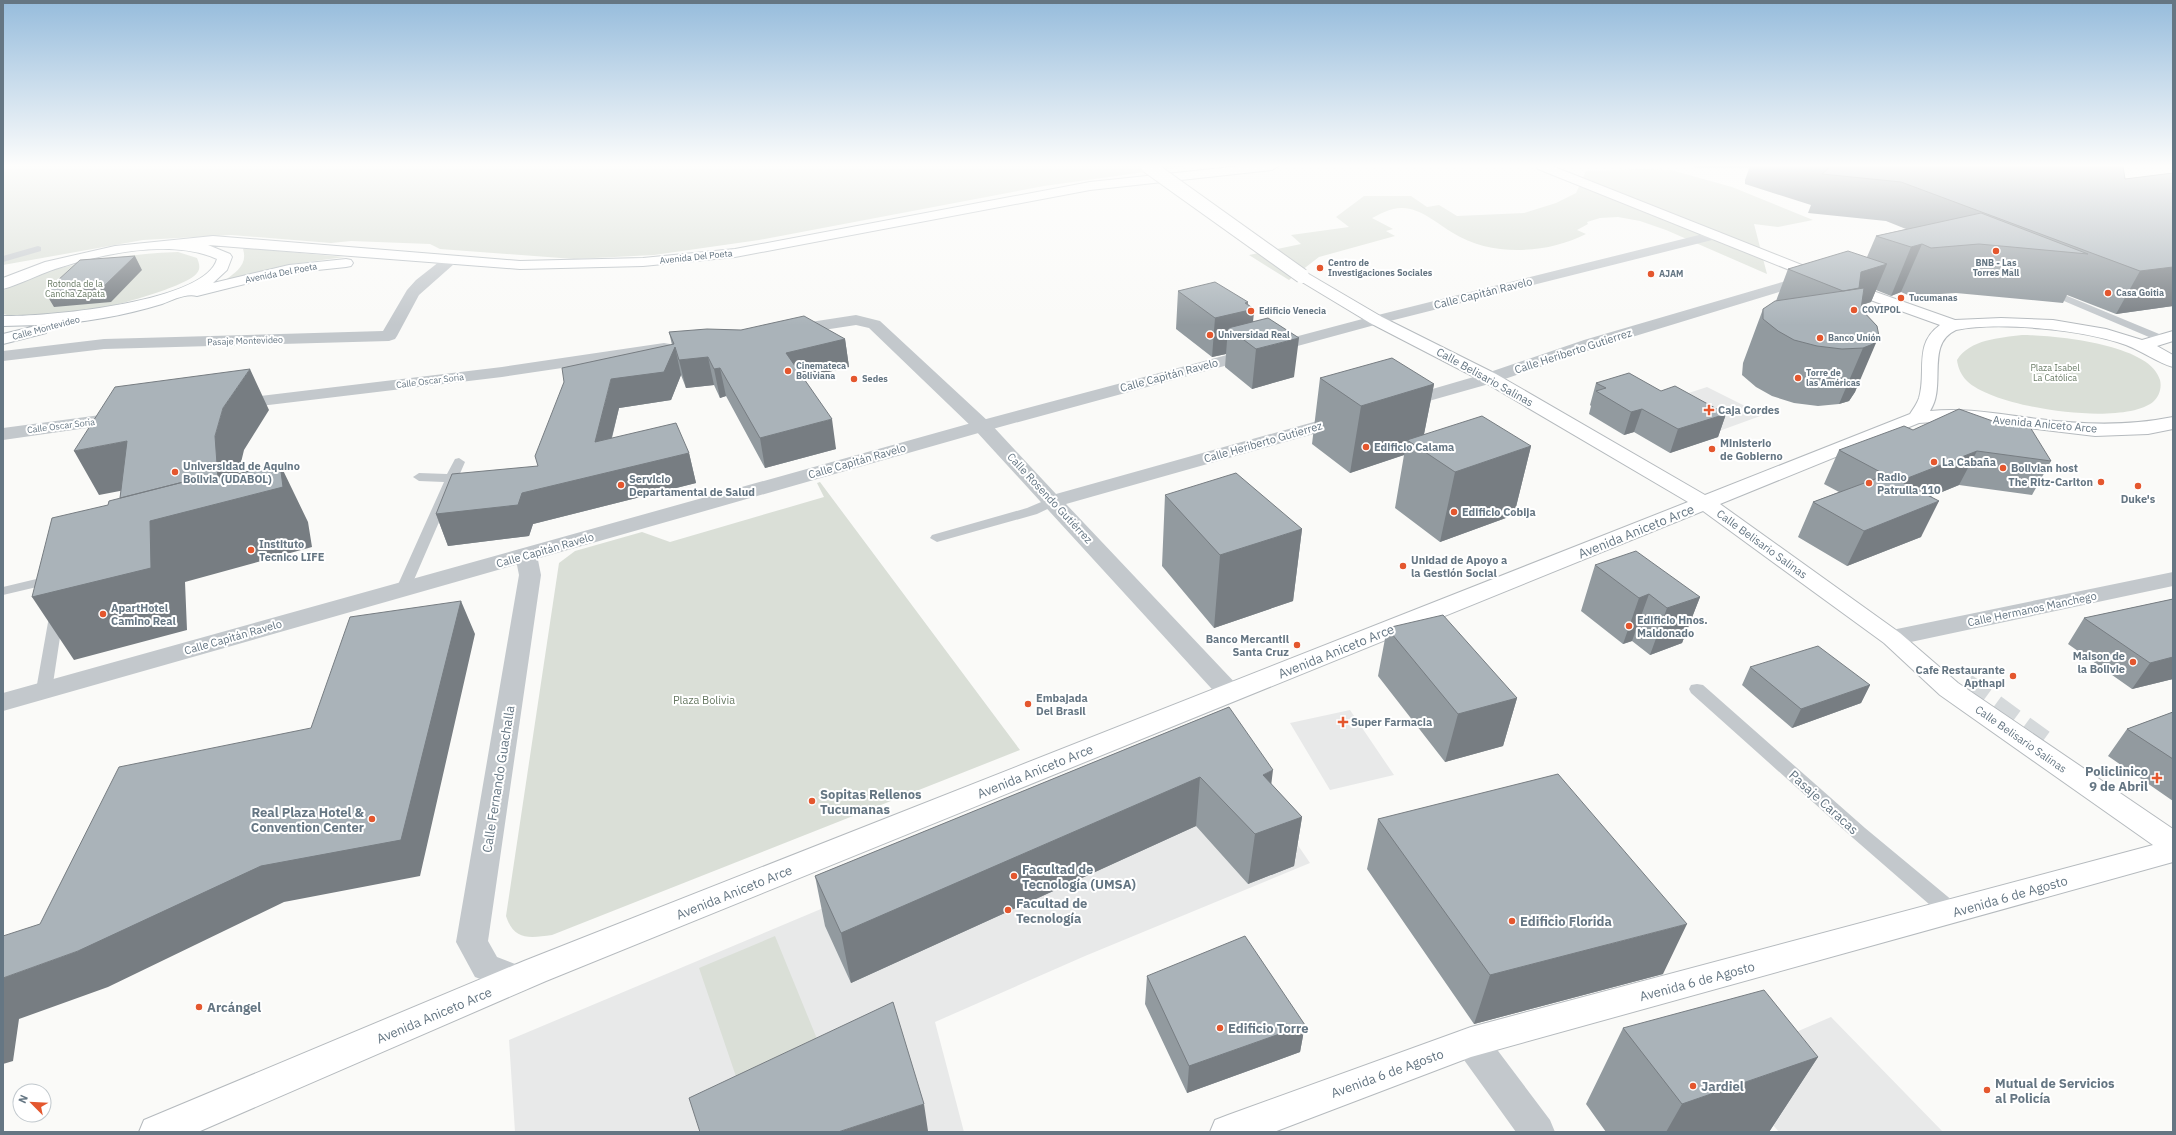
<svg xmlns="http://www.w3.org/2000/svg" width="2176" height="1135" viewBox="0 0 2176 1135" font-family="'IBM Plex Sans',sans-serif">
<rect width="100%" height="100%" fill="#fafaf8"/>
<path fill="#e8e9e9" d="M1707 387 1763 415 1711 434 1655 404Z
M1350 710 1394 775 1330 790 1290 723Z
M1226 739 1310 863 1085 956 935 1022 964 1132H515L509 1040Z
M1831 1017 1943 1132H1779L1721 1064Z"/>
<path fill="#dadfd7" d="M3 166H1188L1044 186 759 240 654 255 574 259 440 249 430 244 351 241 331 243 231 235 143 240 3 265Z
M1642 169 1671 170 1732 187 1813 220 1778 227 1754 224 1767 274 1666 230 1640 221 1618 217 1600 218 1587 222 1588 224 1577 230 1586 234C1547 254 1491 257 1453 233 1438 224 1419 207 1401 208 1391 208 1380 214 1372 218L1393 229 1386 231 1395 236 1319 257 1289 280 1249 255 1301 244 1291 235 1349 227 1336 217 1364 196H1411L1427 207 1439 205 1457 216 1524 213 1556 203 1576 193 1586 171Z
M246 248 344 257H345L292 264 224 281C236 272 248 265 243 249Z
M178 252 197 258C199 263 201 268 197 273 186 288 100 310 79 313 58 316 23 320 3 314V291C39 265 133 253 178 252Z
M2022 335C2053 335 2151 344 2160 380 2162 388 2159 397 2153 402 2122 427 1994 408 1967 381 1961 375 1958 368 1957 360 1970 339 2000 338 2022 335Z
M820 482 1020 750 552 935C530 938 514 941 506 916L559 563 575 551 642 532 670 542 824 497 817 483Z
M775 936 824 1056 742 1094 699 968Z"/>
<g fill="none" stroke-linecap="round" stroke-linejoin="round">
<path stroke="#d5d9db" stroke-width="24" stroke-dasharray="24 12" stroke-linecap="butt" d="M1965 685 2046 744"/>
<g stroke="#b3babf" stroke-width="2">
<path id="secondary" d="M1241 166H1278L1272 170 1090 190 735 257 643 266 520 269 208 245 230 254 232 257 227 270 213 283 289 265 346 259 351 260 353 263 351 266 346 267 289 273 197 296C186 293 173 300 162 304 123 316 81 323 40 325L46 327 48 330 46 333 3 344V334L40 325 3 326V316C43 317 205 303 217 259 171 238 102 254 55 269 37 275 21 284 3 289V278L45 262 115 246 213 236 520 261 643 258 735 249 1090 182Z"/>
</g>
<g stroke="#b5babe" stroke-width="2">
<path id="primary" d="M1536 166H1552L1822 273 1955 320 2001 318 2053 320 2106 329 2142 340 2173 331V341L2157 346 2173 355V367C2158 363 2142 351 2126 345 2085 330 1999 321 1956 330 1925 344 1947 386 1930 411 1967 407 2003 415 2039 419 2085 425 2128 426 2173 417V429L2148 434 2095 436 1961 420 1919 423 1720 504 1900 633 1958 683 2173 829V862L1471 1057 1274 1132H1210L1215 1120 1228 1115 1471 1027 2153 845 1940 695 1884 643 1703 511 546 981 198 1132H139L144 1120 524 961 1688 502 1484 382 1370 323 1297 279 1295 276 1297 273H1307L1382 317 1496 374 1705 495 1910 414C1913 409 1917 404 1919 398 1927 372 1913 344 1940 325L1812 279 1538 169Z"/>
</g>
<path fill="#c3c8cc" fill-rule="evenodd" d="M1692 166H1763L1759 168H1696Z
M38 246 41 247V251L3 262V256Z
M2048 288 2164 336 2165 338 2164 340H2156L2045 293 2043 291Z
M459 458 465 462 410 589 408 592H398L396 589 444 482 419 481 413 477 419 473 447 474 455 459Z
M1053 497 1058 498 1059 501 1058 504 1037 514 937 542 930 538 932 535 1027 508Z
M53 575 58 576 60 579 58 582 3 595V587Z
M57 606 62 608 64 611 52 690 50 694 44 695 38 694 36 690 50 611 52 608Z
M1697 684 1703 685 1865 828 1959 906 1962 912 1959 918 1952 920 1945 918 1853 838 1691 693 1689 689 1691 685Z"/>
<path fill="#c3c8cc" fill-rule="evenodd" d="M449 257 454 258 456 261 454 264 419 295 397 336 395 339 389 341 104 349 3 361V351L104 339 383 331 407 290 416 280 444 258Z
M1810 274 1815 275 1817 278 1815 281 1596 348 1496 382 1404 408 1398 407 1395 403 1398 399 1484 374 1584 340Z
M856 315 880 321 989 422 1056 494 1335 416 1342 414 1349 416 1351 420 1349 424 1066 504 1239 687 1243 693 1239 699 1230 702 1221 699 975 430 869 328 856 325 791 335 785 333 783 330 785 327 791 325Z
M664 343 670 344 672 348 670 352 502 377 236 409 230 408 227 404 230 400 236 399 502 367Z
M123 412 129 414 132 418 129 422 3 440V428Z
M526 548 534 550 537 555 541 575 488 941 497 957 528 969 533 979 528 989 517 993 475 977 456 942 519 575 515 555 518 550Z
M2173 572V586L1892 646 1884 643 1880 638 1884 633 1892 630Z"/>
<path fill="#c3c8cc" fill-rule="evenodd" d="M1715 231 1720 232 1722 235 1720 238 1382 323 989 430 3 711V693L975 422 1370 317Z
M1471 1027 1483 1031 1550 1120 1555 1132H1516L1459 1053 1454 1042 1459 1031Z"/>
<use href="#secondary" fill="#fff" fill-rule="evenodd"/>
<use href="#primary" fill="#fff" fill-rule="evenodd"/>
<g stroke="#b5babe" stroke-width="16" stroke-linecap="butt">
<path id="primary-bridge" d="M1148 166 1302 276"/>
</g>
<use href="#primary-bridge" stroke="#fff" stroke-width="14"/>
</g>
<path fill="#929a9f" d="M1750 166H2018L2019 167 2125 179 2173 173V306L2116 314 2067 295 2063 303 1956 293 1910 296 1901 292 1891 296 1876 290 1871 302 1862 305 1861 309 1877 326 1855 392 1849 401 1839 404 1818 406 1794 403 1772 396 1756 387 1742 375 1743 363 1763 309 1776 301 1788 269 1867 257 1876 236 1906 229 1886 221 1808 213 1811 205 1745 184V180Z
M1178 291 1248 302V304L1254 309 1253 322 1294 377 1252 389 1225 367 1226 354 1212 357 1176 329Z
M669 332 845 339 849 367 803 378 836 449 765 468 726 396 720 398 714 385 686 388 681 375 671 400 619 408 612 438 689 453 696 483 533 524 529 536 448 546 436 514 538 466 672 345Z
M1320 378 1434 384 1424 434 1531 446 1514 515 1440 542 1395 508 1404 455 1350 473 1312 444Z
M1596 383 1661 391 1726 414 1718 437 1670 453 1634 432 1624 435 1589 414 1591 406 1590 405Z
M1913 430 2051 461 2032 495 1959 485 1930 497 1921 537 1847 566 1798 537 1813 502 1839 492 1824 484 1839 450Z
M1165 495 1302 529 1293 601 1214 628 1162 566Z
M1595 565 1700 597 1682 643 1650 655 1632 641 1623 644 1581 611Z
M2173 599V679L2132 689 2068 644 2084 618Z
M1387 628 1517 698 1503 746 1445 762 1378 676Z
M1750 667 1870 685 1861 703 1792 728 1742 685Z
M1229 707 1271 784 1302 817 1294 866 1248 884 1196 826 851 983 825 926 815 876Z
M2173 712V801L2108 756 2127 729Z
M1378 819 1663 974 1474 1024 1367 869Z
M1147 976 1305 1025 1300 1052 1187 1093 1145 1004Z
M1623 1028 1818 1057 1769 1132H1606L1586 1104Z"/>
<path fill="#777d82" d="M1922 244 1901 292 1891 296 1911 247Z
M135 256 142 270 111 302 54 307 45 292Z
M1887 264 1871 302 1854 307 1861 272Z
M2173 267V306L2116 314 2140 271Z
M1248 302 1247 310 1254 309 1251 345 1228 328 1226 354 1212 357 1215 318 1245 303Z
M1879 336 1855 392 1849 401 1839 404 1863 348Z
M1299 338 1294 377 1252 389 1256 349Z
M845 339 849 367 791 381 786 353Z
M675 347 681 375 671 400 619 408 603 472 595 442 611 379Z
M708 357 714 385 686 388 679 360Z
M720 368 726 396 720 398 714 369Z
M250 369 269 410 244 450 237 479 280 464 308 522 312 547 185 582 187 630 74 660 32 597 119 504 211 475 215 436 223 408Z
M1434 384 1421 449 1407 440 1404 455 1350 473 1361 406Z
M1642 409 1634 432 1624 435 1631 412Z
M1726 414 1718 437 1670 453 1678 429Z
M832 419 836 449 765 468 760 438Z
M127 441 151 485 99 495 74 451Z
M1531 446 1514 515 1440 542 1455 472Z
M1977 451 1959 485 1883 516 1900 481Z
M689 453 696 483 533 524 529 536 448 546 436 514 522 493Z
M1939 501 1921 537 1847 566 1864 531Z
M1302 529 1293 601 1214 628 1220 555Z
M1649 594 1632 641 1623 644 1639 598Z
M1700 597 1682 643 1650 655 1667 608Z
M461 601 475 634 420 876 284 902 108 987 19 1019 13 1061 3 1064V978L78 951Z
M2173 657V679L2132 689 2150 663Z
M1870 685 1861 703 1792 728 1801 709Z
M1517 698 1503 746 1445 762 1458 714Z
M1273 770 1267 819 1263 775Z
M1200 777 1196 826 851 983 841 933Z
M1302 817 1294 866 1248 884 1255 834Z
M1687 924 1663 974 1474 1024 1490 975Z
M1305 1025 1300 1052 1187 1093 1189 1066Z
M1818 1057 1769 1132H1666L1682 1104Z
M924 1104 928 1131 925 1132H838Z"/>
<path fill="#aab3b9" stroke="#777d82" d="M1820 166H2018L2019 167 2048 166H2123L2125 179 2173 173V267L2140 271 1901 182 1822 174 1829 168Z
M1981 213 2088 254 1979 244 1931 248 1922 244 1911 247 1876 236Z
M1848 251 1887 264 1861 272 1859 288 1843 291 1788 269Z
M135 256 103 287 45 292 80 260Z
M1215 282 1248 302 1245 303 1254 309 1215 318 1178 291Z
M1864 288 1861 309 1877 326 1879 336 1873 344 1863 348 1842 349 1817 346 1794 340 1778 331 1763 319V309L1775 301Z
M804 316 845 339 786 353 832 419 760 438 720 368 714 369 708 357 679 360 675 347 664 372 611 379 595 442 676 423 689 453 522 493 518 505 436 514 452 474 538 466 535 456 564 382 562 368 674 344 669 332 707 329 741 330Z
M1268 318 1299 338 1256 349 1228 328Z
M1392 358 1434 384 1361 406 1320 378Z
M250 369 223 408 215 436 218 478 214 479 211 475 120 498 127 441 74 451 115 387Z
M1629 373 1661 391 1675 386 1726 414 1678 429 1642 409 1631 412 1596 391 1606 388 1596 383Z
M1959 409 2001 424 2030 427 2051 461 1977 451 1900 481 1939 501 1864 531 1813 502 1886 475 1839 450 1904 426 1913 430Z
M1482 416 1531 446 1455 472 1407 440Z
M280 464 283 487 150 521 151 568 32 597 52 518 108 505 109 501 211 475V480Z
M1236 473 1302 529 1220 555 1165 495Z
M1636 551 1700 597 1667 608 1649 594 1639 598 1595 565Z
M2173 599V657L2150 663 2084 618Z
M461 601 401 840 261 866 78 951 3 978V936L40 924 119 767 311 728 350 617Z
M1443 615 1517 698 1458 714 1387 628Z
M1818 646 1870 685 1801 709 1750 667Z
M1229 707 1273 770 1263 775 1302 817 1255 834 1200 777 841 933 815 876Z
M2173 712V759L2127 729Z
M1558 774 1687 924 1490 975 1378 819Z
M1245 936 1305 1025 1189 1066 1147 976Z
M1764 990 1818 1057 1682 1104 1623 1028Z
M893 1002 924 1104 838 1132H700L689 1098Z"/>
<linearGradient id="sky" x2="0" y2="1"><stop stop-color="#96bcdc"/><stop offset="0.51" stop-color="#fdfdfc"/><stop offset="1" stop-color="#fdfdfc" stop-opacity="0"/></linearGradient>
<rect width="2176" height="325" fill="url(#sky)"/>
<g fill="#e4572e" stroke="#fff" stroke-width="1.5">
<circle cx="1996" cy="251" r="4"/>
<circle cx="1320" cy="268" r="4"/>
<circle cx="1651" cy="274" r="4"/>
<circle cx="2108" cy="293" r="4"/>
<circle cx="1901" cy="298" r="4"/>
<circle cx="1854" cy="310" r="4"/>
<circle cx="1251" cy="311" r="4"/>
<circle cx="1210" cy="335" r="4"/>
<circle cx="1820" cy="338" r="4"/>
<circle cx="788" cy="371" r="4"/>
<circle cx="1798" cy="378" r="4"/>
<circle cx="854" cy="379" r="4"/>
<path d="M1707 404h4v4h4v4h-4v4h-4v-4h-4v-4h4z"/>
<circle cx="1366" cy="447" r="4"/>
<circle cx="1712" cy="449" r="4"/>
<circle cx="1934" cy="462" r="4"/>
<circle cx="2003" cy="468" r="4"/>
<circle cx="175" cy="472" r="4"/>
<circle cx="2101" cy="482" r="4"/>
<circle cx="1869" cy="483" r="4"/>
<circle cx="621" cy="485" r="4"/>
<circle cx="2138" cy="486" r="4"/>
<circle cx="1454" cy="512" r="4"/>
<circle cx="251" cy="550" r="4"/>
<circle cx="1403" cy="566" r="4"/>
<circle cx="103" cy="614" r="4"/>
<circle cx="1629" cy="626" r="4"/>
<circle cx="1297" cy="645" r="4"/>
<circle cx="2133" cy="662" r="4"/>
<circle cx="2013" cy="676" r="4"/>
<circle cx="1028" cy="704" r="4"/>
<path d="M1341 716h4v4h4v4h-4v4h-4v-4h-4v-4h4z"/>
<path d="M2155 772h4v4h4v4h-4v4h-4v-4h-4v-4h4z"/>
<circle cx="812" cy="801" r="4"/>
<circle cx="372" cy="819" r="4"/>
<circle cx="1014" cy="876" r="4"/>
<circle cx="1008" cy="910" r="4"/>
<circle cx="1512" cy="921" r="4"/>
<circle cx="199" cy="1007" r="4"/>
<circle cx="1220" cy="1028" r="4"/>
<circle cx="1693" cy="1086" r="4"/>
<circle cx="1987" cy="1090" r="4"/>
</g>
<g text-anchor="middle" stroke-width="4" stroke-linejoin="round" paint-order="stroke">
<g font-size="9" fill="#657683" stroke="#fff">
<text transform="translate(696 257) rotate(-6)" y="3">Avenida Del Poeta</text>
<text transform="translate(281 273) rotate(-11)" y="3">Avenida Del Poeta</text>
<text transform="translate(46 328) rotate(-15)" y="3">Calle Montevideo</text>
<text transform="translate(245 341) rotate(-2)" y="3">Pasaje Montevideo</text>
<text transform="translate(430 381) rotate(-7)" y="3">Calle Oscar Soria</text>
<text transform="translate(61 426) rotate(-7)" y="3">Calle Oscar Soria</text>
</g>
<g font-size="9" font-weight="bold" fill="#657683" stroke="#fff" text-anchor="start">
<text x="1328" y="266">Centro de<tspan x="1328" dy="10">Investigaciones Sociales</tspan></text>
<text x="1996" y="266" text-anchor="middle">BNB - Las<tspan x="1996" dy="10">Torres Mall</tspan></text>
<text x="1659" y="277">AJAM</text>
<text x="2116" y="296">Casa Goitia</text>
<text x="1909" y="301">Tucumanas</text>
<text x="1862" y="313">COVIPOL</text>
<text x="1259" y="314">Edificio Venecia</text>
<text x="1218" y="338">Universidad Real</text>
<text x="1828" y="341">Banco Unión</text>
<text x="796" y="369">Cinemateca<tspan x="796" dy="10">Boliviana</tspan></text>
<text x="1806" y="376">Torre de<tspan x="1806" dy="10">las Américas</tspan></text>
<text x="862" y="382">Sedes</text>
</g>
<g font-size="9" fill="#687a64" stroke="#fff">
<text x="75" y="287">Rotonda de la<tspan x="75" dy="10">Cancha Zapata</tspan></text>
<text x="2055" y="371">Plaza Isabel<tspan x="2055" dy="10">La Católica</tspan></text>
</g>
<g font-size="11" fill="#657683" stroke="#fff">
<text transform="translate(1483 293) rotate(-14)" y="4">Calle Capitán Ravelo</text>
<text transform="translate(1573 351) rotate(-18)" y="4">Calle Heriberto Gutierrez</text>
<text transform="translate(1169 375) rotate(-15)" y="4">Calle Capitán Ravelo</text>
<text transform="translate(1485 377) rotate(29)" y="4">Calle Belisario Salinas</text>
<text transform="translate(2045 424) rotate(5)" y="4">Avenida Aniceto Arce</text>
<text transform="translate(1263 442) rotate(-16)" y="4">Calle Heriberto Gutierrez</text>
<text transform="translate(857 461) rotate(-16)" y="4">Calle Capitán Ravelo</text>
<text transform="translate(1050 498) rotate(47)" y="4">Calle Rosendo Gutiérrez</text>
<text transform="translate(1762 544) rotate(36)" y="4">Calle Belisario Salinas</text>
<text transform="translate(545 550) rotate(-16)" y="4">Calle Capitán Ravelo</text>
<text transform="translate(2032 609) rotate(-12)" y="4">Calle Hermanos Manchego</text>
<text transform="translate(233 637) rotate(-16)" y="4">Calle Capitán Ravelo</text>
<text transform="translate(2021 739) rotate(35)" y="4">Calle Belisario Salinas</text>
</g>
<g font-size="11" font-weight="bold" fill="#657683" stroke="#fff" text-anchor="start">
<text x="1718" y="414">Caja Cordes</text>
<text x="1720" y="447">Ministerio<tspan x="1720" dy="13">de Gobierno</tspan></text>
<text x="1374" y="451">Edificio Calama</text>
<text x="1942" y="466">La Cabaña</text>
<text x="183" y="470">Universidad de Aquino<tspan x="183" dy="13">Bolivia (UDABOL)</tspan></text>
<text x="2011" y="472">Bolivian host</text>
<text x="1877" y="481">Radio<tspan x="1877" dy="13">Patrulla 110</tspan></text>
<text x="629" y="483">Servicio<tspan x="629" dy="13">Departamental de Salud</tspan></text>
<text x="2093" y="486" text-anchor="end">The Ritz-Carlton</text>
<text x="2138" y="503" text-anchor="middle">Duke's</text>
<text x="1462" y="516">Edificio Cobija</text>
<text x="259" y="548">Instituto<tspan x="259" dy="13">Tecnico LIFE</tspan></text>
<text x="1411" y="564">Unidad de Apoyo a<tspan x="1411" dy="13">la Gestión Social</tspan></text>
<text x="111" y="612">ApartHotel<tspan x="111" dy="13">Camino Real</tspan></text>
<text x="1637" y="624">Edificio Hnos.<tspan x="1637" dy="13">Maldonado</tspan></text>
<text x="1289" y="643" text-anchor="end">Banco Mercantil<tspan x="1289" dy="13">Santa Cruz</tspan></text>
<text x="2125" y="660" text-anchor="end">Maison de<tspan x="2125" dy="13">la Bolivie</tspan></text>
<text x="2005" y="674" text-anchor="end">Cafe Restaurante<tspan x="2005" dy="13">Apthapi</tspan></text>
<text x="1036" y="702">Embajada<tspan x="1036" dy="13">Del Brasil</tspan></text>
<text x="1351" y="726">Super Farmacia</text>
</g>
<g font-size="11" fill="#687a64" stroke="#fff">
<text x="704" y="704">Plaza Bolivia</text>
</g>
<g font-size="13" fill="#657683" stroke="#fff">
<text transform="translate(1636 531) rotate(-22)" y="5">Avenida Aniceto Arce</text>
<text transform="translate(1336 651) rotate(-22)" y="5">Avenida Aniceto Arce</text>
<text transform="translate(1035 771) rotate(-22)" y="5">Avenida Aniceto Arce</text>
<text transform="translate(498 779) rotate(-81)" y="5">Calle Fernando Guachalla</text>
<text transform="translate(1824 802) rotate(42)" y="5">Pasaje Caracas</text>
<text transform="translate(734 892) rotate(-22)" y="5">Avenida Aniceto Arce</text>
<text transform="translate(2010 896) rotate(-16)" y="5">Avenida 6 de Agosto</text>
<text transform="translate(1697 981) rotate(-15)" y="5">Avenida 6 de Agosto</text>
<text transform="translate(434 1015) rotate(-23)" y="5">Avenida Aniceto Arce</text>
<text transform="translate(1387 1073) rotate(-20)" y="5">Avenida 6 de Agosto</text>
</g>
<g font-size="13" font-weight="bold" fill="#657683" stroke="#fff" text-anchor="start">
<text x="2148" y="776" text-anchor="end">Policlinico<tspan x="2148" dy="15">9 de Abril</tspan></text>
<text x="820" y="799">Sopitas Rellenos<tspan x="820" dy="15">Tucumanas</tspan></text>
<text x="364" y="817" text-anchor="end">Real Plaza Hotel &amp;<tspan x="364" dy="15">Convention Center</tspan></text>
<text x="1022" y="874">Facultad de<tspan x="1022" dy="15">Tecnología (UMSA)</tspan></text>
<text x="1016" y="908">Facultad de<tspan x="1016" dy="15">Tecnología</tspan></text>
<text x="1520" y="926">Edificio Florida</text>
<text x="207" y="1012">Arcángel</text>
<text x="1228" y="1033">Edificio Torre</text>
<text x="1995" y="1088">Mutual de Servicios<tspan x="1995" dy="15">al Policía</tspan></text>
<text x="1701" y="1091">Jardiel</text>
</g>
</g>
<rect width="2176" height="1135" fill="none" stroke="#657683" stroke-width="8"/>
<g transform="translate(32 1103) rotate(294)"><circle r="19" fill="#ffffff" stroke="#c1c8cd"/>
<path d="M0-3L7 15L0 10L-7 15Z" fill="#e4572e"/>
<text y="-6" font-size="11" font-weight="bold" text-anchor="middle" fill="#657683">N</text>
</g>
</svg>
